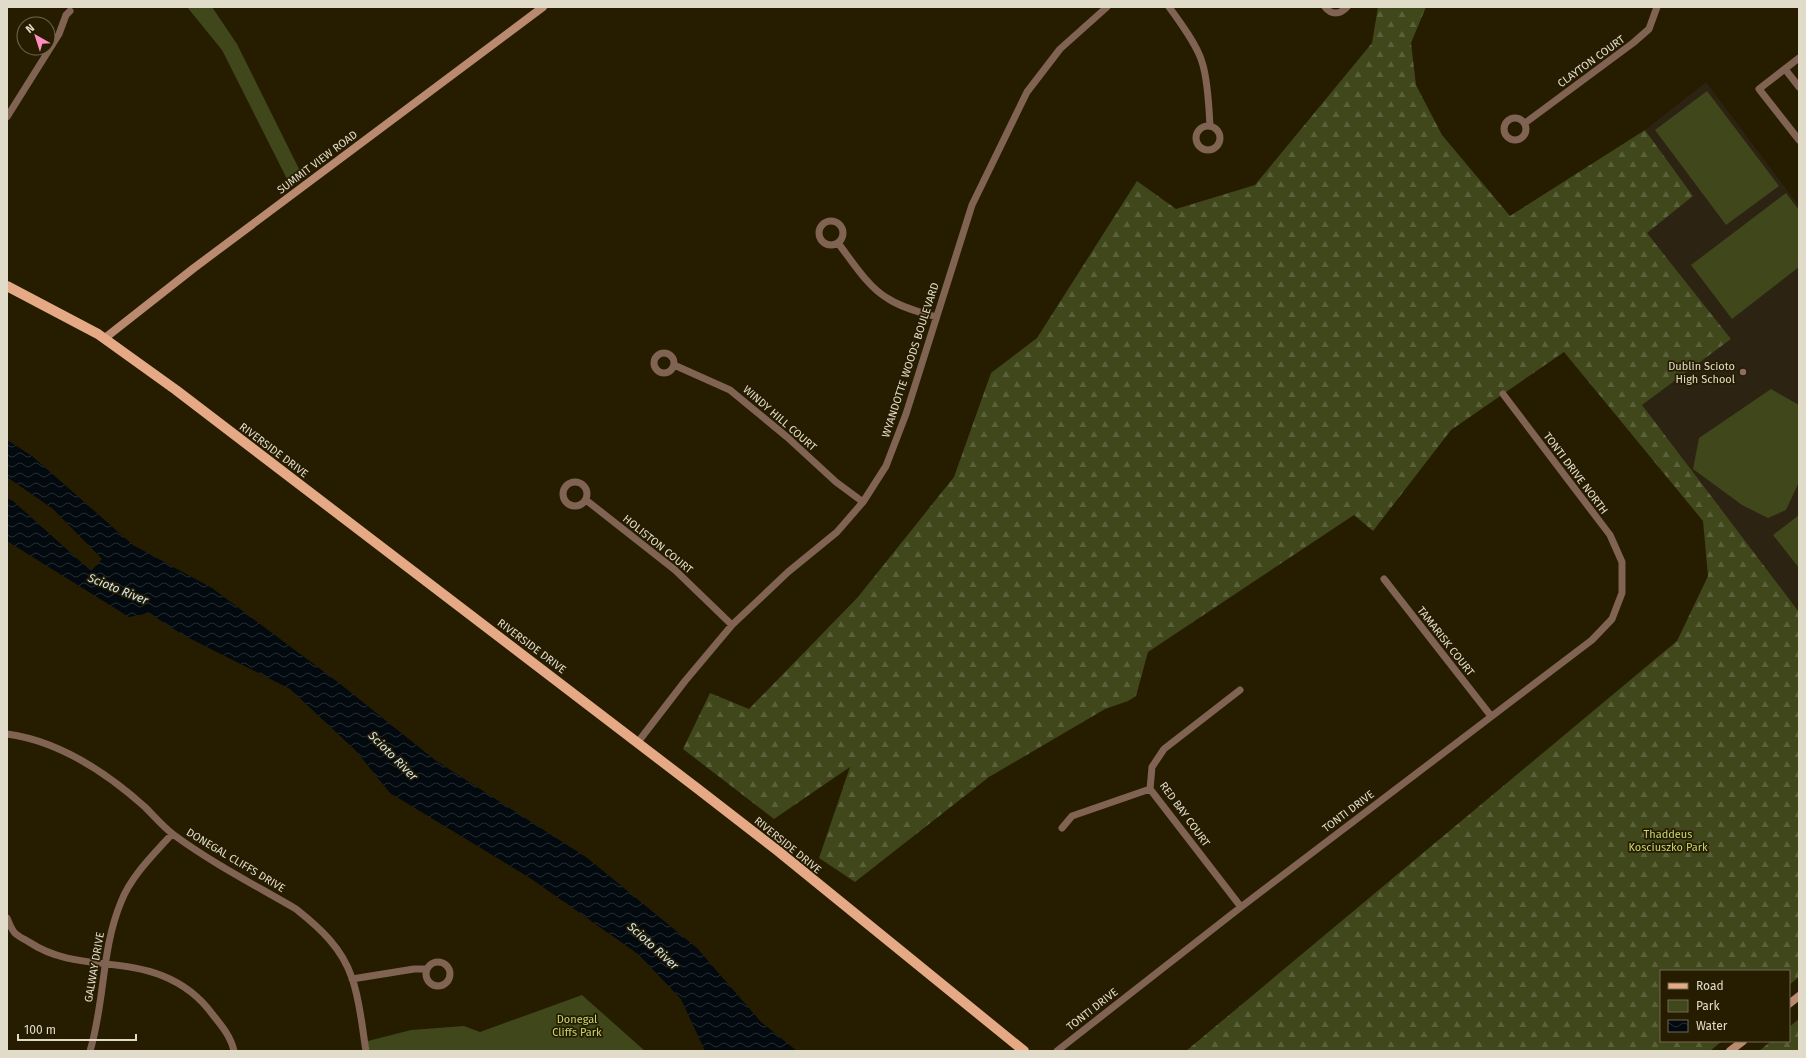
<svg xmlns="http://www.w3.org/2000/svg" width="1806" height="1058" viewBox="0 0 1806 1058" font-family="'Fira Sans',sans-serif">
<defs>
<pattern id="forest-firs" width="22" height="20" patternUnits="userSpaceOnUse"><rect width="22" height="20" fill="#3f471b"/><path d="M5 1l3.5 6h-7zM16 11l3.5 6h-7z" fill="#5a613b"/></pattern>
<pattern id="water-waves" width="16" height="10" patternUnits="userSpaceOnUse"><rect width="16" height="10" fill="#020a0f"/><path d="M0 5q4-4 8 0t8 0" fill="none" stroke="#272d31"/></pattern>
</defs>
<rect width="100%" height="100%" fill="#261c00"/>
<path fill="#2c2313" d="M1706 82 1799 206V612L1641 405 1731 339 1647 233 1693 196 1645 130Z"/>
<path fill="#3f471b" d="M187 7H212L237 44 303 177 291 187 222 50Z
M1707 91 1779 186 1726 225 1655 130Z
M1786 193 1799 210V267L1732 319 1691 265Z
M1771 389 1799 405V482L1786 510 1768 518 1742 505 1693 469 1699 438Z
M1799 515V568L1773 535Z
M582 995 645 1051H367L364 1042 411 1030 464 1026 480 1032Z"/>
<path fill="url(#forest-firs)" d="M1378 7H1426L1411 43 1416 85 1442 135 1510 216 1645 130 1693 196 1647 233 1731 339 1642 405 1799 612V977L1789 985V971H1661V1041H1722L1710 1051H1186L1677 641 1708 576 1703 521 1564 352 1451 430 1373 531 1354 515 1148 652 1136 696 1128 701 1105 709 989 777 855 882 819 858 850 767 774 819 683 749 710 693 749 709 858 597 954 477 991 373 1037 338 1137 181 1176 209 1255 185 1372 43Z
M1799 1019V1051H1759L1771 1041H1789V1027Z"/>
<path fill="url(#water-waves)" d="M7 440 32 456 133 545 212 588 339 683 435 760 586 857 697 948 761 1022 797 1051H705L681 999 638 954 530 878 390 793 356 751 290 689 183 635 149 613 129 617 7 541V498L13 501 91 571 102 559 53 509 7 477Z"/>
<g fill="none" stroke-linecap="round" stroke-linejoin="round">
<path stroke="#806352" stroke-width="7" d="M1169 7C1180 22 1197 45 1202 62 1208 80 1209 108 1210 126
M1325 7C1331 15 1340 15 1347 7
M1799 58 1759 89 1799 140
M1785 69 1799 87
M7 117 59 34 66 15 70 11
M1504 129a11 11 0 1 1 22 0a11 11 0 1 1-22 0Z
M1525 123 1633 43 1649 29 1657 7
M1196 138a12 12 0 1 1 24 0a12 12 0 1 1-24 0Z
M819 233a12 12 0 1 1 24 0a12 12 0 1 1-24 0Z
M838 243C852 261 867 286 887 298 902 308 920 312 936 317
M654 363a10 10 0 1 1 20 0a10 10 0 1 1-20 0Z
M674 365 730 390 787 437 836 482 863 502
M563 494a12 12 0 1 1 24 0a12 12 0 1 1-24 0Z
M586 500 675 570 732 625
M1384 579 1491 716
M1240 690 1164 749 1152 767 1150 789 1241 907
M7 734C59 741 107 773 145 807 154 816 163 827 174 835 212 863 255 885 296 909 320 928 342 948 352 978 360 1000 362 1027 366 1051
M638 742 685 681 732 625 788 572 837 532 863 502 886 466 906 414 972 205 1027 92 1060 49 1107 7
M1062 828 1072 816 1150 789
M7 918C9 923 11 928 14 932 17 936 24 939 29 942 71 970 119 958 163 976 183 984 200 997 213 1015 222 1026 231 1037 234 1051
M426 974a12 12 0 1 1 24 0a12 12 0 1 1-24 0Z
M352 979 414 969H427
M90 1051C105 1002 101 950 121 902 131 876 154 854 172 834
M1057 1051 1241 907 1592 640 1612 619 1622 593V562L1610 535 1503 394"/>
<path stroke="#ba8a70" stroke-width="8" d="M105 338 194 268 543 7
M1789 1004 1799 996
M1730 1051 1743 1041"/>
<path stroke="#e6a986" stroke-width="10" d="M7 286 98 334 176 390 698 789 778 851 1024 1051"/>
</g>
<circle fill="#8d6e63" stroke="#261c00" stroke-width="1.5" cx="1743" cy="372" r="4"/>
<g text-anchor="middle" stroke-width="3.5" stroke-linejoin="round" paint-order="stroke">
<g font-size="11" fill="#e1dbc9" stroke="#261c00">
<text transform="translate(1591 61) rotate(-36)" y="4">CLAYTON COURT</text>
<text transform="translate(317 162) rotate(-37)" y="4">SUMMIT VIEW ROAD</text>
<text transform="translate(910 360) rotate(-72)" y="4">WYANDOTTE WOODS BOULEVARD</text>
<text transform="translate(780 418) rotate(41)" y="4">WINDY HILL COURT</text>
<text transform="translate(274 450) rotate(37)" y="4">RIVERSIDE DRIVE</text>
<text transform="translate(1576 473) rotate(53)" y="4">TONTI DRIVE NORTH</text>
<text transform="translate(658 544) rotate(39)" y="4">HOLISTON COURT</text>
<text transform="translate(1446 641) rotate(52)" y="4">TAMARISK COURT</text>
<text transform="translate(532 646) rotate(37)" y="4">RIVERSIDE DRIVE</text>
<text transform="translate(1348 811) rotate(-37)" y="4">TONTI DRIVE</text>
<text transform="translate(1185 814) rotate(54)" y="4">RED BAY COURT</text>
<text transform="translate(788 845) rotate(39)" y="4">RIVERSIDE DRIVE</text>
<text transform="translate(236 860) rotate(31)" y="4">DONEGAL CLIFFS DRIVE</text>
<text transform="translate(94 967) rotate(-80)" y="4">GALWAY DRIVE</text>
<text transform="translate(1092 1009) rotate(-38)" y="4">TONTI DRIVE</text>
</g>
<g font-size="11" fill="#e1dbc9" stroke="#261c00" text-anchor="end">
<text x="1735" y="370">Dublin Scioto<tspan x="1735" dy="13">High School</tspan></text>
</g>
<g font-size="11" fill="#c6d970" stroke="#261c00">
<text x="1668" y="838">Thaddeus<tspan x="1668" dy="13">Kosciuszko Park</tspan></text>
<text x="577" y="1023">Donegal<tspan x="577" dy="13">Cliffs Park</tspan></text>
</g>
<g font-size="12" font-style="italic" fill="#d3e8f2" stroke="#261c00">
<text transform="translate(118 589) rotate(22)" y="4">Scioto River</text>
<text transform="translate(393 756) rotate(45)" y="4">Scioto River</text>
<text transform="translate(653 946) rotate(42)" y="4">Scioto River</text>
</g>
</g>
<rect width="1806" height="1058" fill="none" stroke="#e1dbc9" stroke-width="16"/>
<rect x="1660" y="970" width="130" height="72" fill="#261c00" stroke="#716850"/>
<rect x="1668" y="983" width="20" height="6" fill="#e6a986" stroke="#716850"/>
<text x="1696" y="990" font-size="12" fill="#e1dbc9">Road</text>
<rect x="1668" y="1000" width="20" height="12" fill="#3f471b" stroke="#716850"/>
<text x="1696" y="1010" font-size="12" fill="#e1dbc9">Park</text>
<rect x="1668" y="1020" width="20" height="12" fill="url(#water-waves)" stroke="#716850"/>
<text x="1696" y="1030" font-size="12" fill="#e1dbc9">Water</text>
<g transform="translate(36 36) rotate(321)"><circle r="19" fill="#261c00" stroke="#716850"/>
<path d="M0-3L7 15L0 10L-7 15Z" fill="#fd8ebf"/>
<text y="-6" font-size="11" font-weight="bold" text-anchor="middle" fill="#e1dbc9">N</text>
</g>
<path d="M18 1034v6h118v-6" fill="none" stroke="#e1dbc9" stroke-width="2"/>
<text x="24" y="1034" font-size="12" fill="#e1dbc9" stroke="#261c00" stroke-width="3" paint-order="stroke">100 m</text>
</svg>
